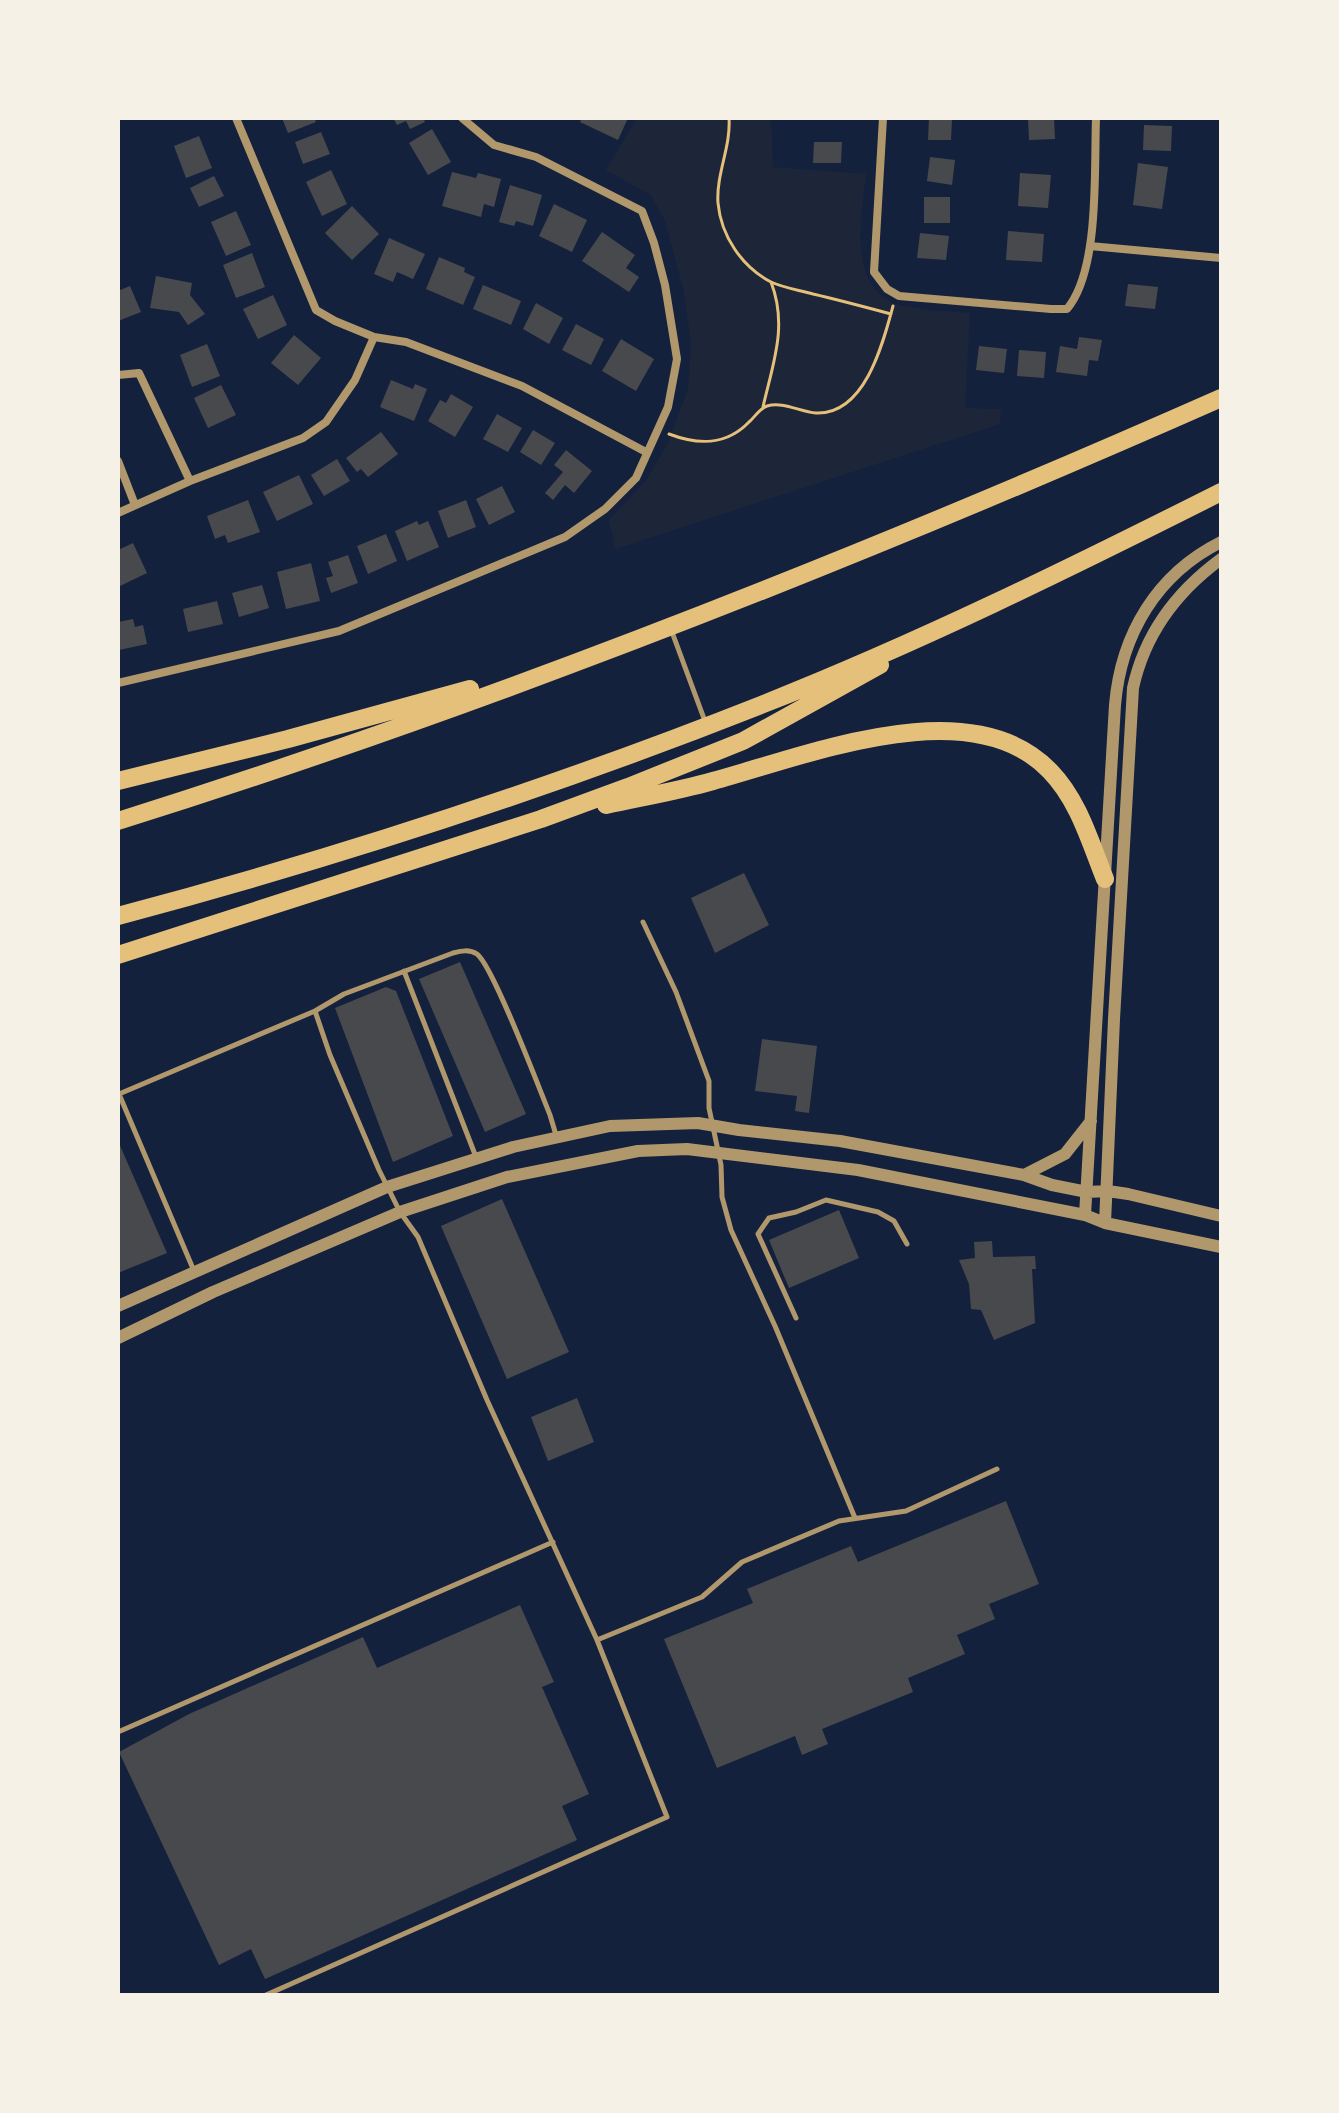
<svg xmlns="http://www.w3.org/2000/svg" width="1339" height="2113" viewBox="0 0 1339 2113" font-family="Roboto,sans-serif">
<rect width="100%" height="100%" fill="#14213d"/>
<path fill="#1d2539" d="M637 118H771L773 167 866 174C861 220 845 296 908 307 928 311 950 311 970 313L965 408 1001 409 1000 424 615 549 609 520 647 479 669 441 688 389 691 341 683 288 665 221 651 195 606 170Z"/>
<path fill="#48494c" d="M282 118H314L316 122 288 133Z
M393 118H423L425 122 410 129 406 121 397 125Z
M582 118H628L618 140 580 122Z
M929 118 952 119 951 140H928Z
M1028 118H1054L1055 139 1029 140Z
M1144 125 1172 126 1171 151 1143 150Z
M432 129 451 162 428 175 409 143Z
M321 132 330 154 303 164 295 142Z
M199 136 212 168 186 178 174 146Z
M814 142H842L841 163H813Z
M930 157 955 160 952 185 927 181Z
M1138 163 1168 167 1162 209 1133 205Z
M331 170 347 204 322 216 306 182Z
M452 172 476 178 478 173 501 179 494 207 484 204 481 217 442 206Z
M1020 173 1051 175 1048 208 1018 206Z
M214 176 224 196 199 207 190 188Z
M510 185 542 195 533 226 516 221 514 226 499 222Z
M924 197H950V223H924Z
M554 204 587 220 572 252 539 236Z
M352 206 379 234 352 260 325 233Z
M236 211 251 245 226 256 211 222Z
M1008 231 1044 234 1042 262 1006 260Z
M602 232 635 255 626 268 639 277 629 292 582 261Z
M920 233 949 236 946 260 917 258Z
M389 238 425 254 413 279 397 272 393 282 374 274Z
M252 253 265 287 236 298 223 265Z
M439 257 465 268 464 272 475 277 463 305 426 289Z
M156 276 192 283 190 295 205 314 188 325 179 312 150 308Z
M1128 284 1158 287 1155 309 1125 306Z
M483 285 521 301 511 325 473 309Z
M130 286 141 312 118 321V291Z
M273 295 287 325 258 339 243 309Z
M536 303 563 318 549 344 523 329Z
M576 324 604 339 591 365 562 350Z
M294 335 321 358 298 385 271 363Z
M1079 337 1102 340 1098 361 1089 360 1087 376 1056 372 1060 346 1077 349Z
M621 339 654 359 636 391 602 371Z
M207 344 220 376 192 387 180 355Z
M979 346 1007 349 1004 373 976 370Z
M1019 350 1046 352 1044 378 1017 376Z
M391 380 413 389 415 384 427 389 414 421 380 407Z
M221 385 236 415 208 428 194 398Z
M451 394 473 407 455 437 428 421 440 400 446 403Z
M497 414 522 428 508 452 483 439Z
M533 430 555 443 541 465 520 452Z
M381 432 398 454 368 477 361 469 357 472 346 458Z
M566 450 592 471 574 493 565 485 553 500 545 493 563 472 554 465Z
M337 459 350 481 324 496 311 475Z
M299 475 313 504 277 521 263 492Z
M502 486 515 512 489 525 476 499Z
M248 500 260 532 228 543 225 535 215 539 207 516Z
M466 500 476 527 448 538 438 511Z
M417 521 419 525 428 521 439 547 407 561 395 531Z
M386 534 397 561 368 574 357 546Z
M133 543 147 573 118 587V550Z
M348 555 358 583 331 593 326 578 333 576 328 562Z
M311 563 320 601 286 609 277 572Z
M262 585 269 608 239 617 232 593Z
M217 601 223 624 188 632 183 609Z
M133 619 135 627 143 625 147 644 119 650 118 622Z
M744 873 769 925 715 953 691 898Z
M460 962 526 1114 485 1132 419 979Z
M386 987 396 991 453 1136 393 1162 335 1008Z
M762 1039 817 1046 809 1113 795 1111 797 1096 755 1091Z
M118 1141 167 1253 118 1273Z
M502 1199 569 1352 507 1379 441 1226Z
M839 1210 859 1258 789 1288 769 1240Z
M992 1241 993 1257 1035 1256 1036 1269H1032L1035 1323 994 1340 981 1310 971 1309 969 1284 959 1260 975 1258 974 1242Z
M577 1398 594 1442 548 1461 531 1417Z
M1006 1501 1039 1584 989 1604 995 1619 957 1635 965 1654 908 1678 913 1692 822 1729 828 1744 802 1755 795 1736 717 1768 664 1639 753 1603 747 1589 851 1546 858 1562Z
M520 1605 554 1682 542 1687 589 1794 562 1806 577 1840 265 1979 251 1949 219 1965 119 1752 189 1714 363 1637 377 1668Z"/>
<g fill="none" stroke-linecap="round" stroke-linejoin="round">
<path stroke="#e5c07b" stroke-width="3" d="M729 118C731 147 716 174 718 203 721 236 742 267 771 282 784 288 799 290 813 294 839 300 865 307 891 314
M763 407C773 363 788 326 771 282
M669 434C698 445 726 446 749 422 755 417 759 409 767 406 783 401 800 412 816 413 865 415 883 343 893 306"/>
<path stroke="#b1986c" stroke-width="5" d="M672 632 706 724
M643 922 676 992 709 1081V1108L721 1165 722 1197 731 1230 775 1326 855 1518
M404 971 476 1157
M119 1094 315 1011 344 994 453 953C461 951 469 949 477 954 493 966 539 1088 550 1115L556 1135
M119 1094 194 1271
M796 1318 758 1234 769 1218 796 1212 826 1200 878 1212 894 1221 907 1244
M597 1640 702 1597 742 1562 839 1521 906 1511 997 1469
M118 1732 553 1542
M266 1995 667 1817 597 1640 487 1400 418 1237 400 1212 379 1170 330 1055 315 1011"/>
<path stroke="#b1986c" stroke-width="8" d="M236 118 316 310 335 321 374 337 406 342 522 386 646 452
M883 118 874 272 887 289 899 296 1051 309H1067C1100 270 1094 169 1096 118
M1090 246 1221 258
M118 375 139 373 190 481
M118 461 135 505
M118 513 190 481 303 438 326 422 355 380 374 337
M118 683 339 631 565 537 605 509 636 478 668 407 677 359 665 285 654 243 642 211 536 157 494 145 462 118"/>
<path stroke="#b1986c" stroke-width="12" d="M1024 1175 1065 1154 1091 1121
M1085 1215 1115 705C1121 634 1157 574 1221 542
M1105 1223 1114 1019 1133 688C1145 633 1176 592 1221 559
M118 1306 387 1187 513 1147 610 1126 698 1123 739 1130 840 1141 1024 1175 1052 1185 1087 1192 1108 1191 1128 1194 1221 1216
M118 1338 213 1292 400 1212 507 1177 638 1151 687 1149 858 1170 1085 1215 1105 1223 1221 1247"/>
<path stroke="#e5c07b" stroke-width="18" d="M118 781 288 739 470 689
M606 805C642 797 678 791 713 781 806 756 971 688 1050 771 1079 801 1090 842 1105 879
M118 821C494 703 861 557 1221 398
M118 916C336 858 551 788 761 705 918 643 1070 568 1221 492
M118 955 541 819 628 787 743 741 880 665"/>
</g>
<rect width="1339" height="2113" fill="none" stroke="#f6f1e7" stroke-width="240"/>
</svg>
